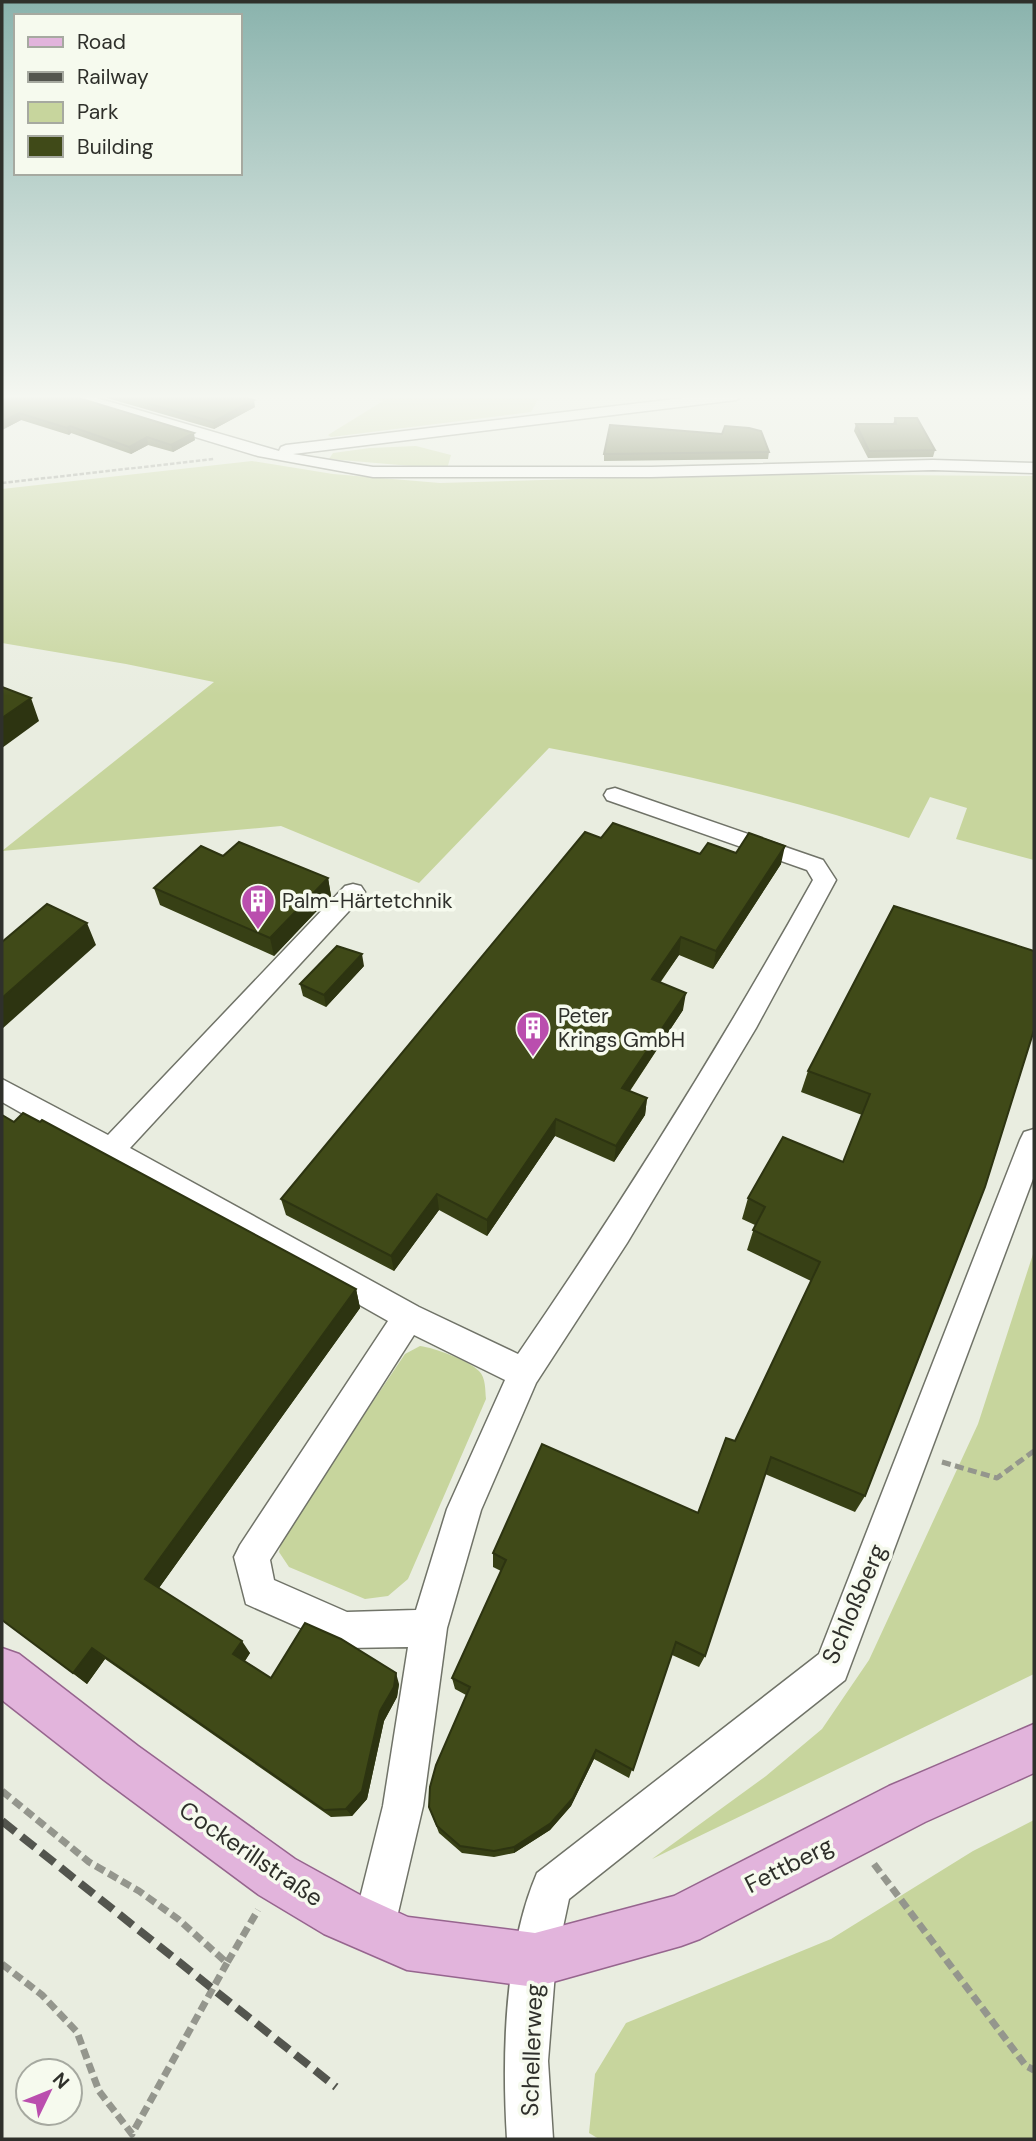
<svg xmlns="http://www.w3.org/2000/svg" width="1036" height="2141" viewBox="0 0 1036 2141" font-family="'DM Sans',sans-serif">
<rect width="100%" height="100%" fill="#e9ede0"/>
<path fill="#c7d59d" d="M370 396H540L531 412 331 437 328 435 383 401Z
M416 446 451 455 447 469 329 459 333 453 370 448Z
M252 461 333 474 440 483 746 474 1034 476V860L956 839 967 808 930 797 909 838C792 799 671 771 549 748L419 883 281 826 2 851 214 682 126 664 2 643V489Z
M1034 1251V1674L652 1859 766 1776 822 1729 869 1660 978 1424Z
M420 1346C435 1348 468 1360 479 1371 486 1378 485 1390 486 1399L408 1579 388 1596 365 1599 289 1567 279 1552 283 1535 405 1354Z
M1034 1820V2139H599L589 2133 595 2074 626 2023 831 1939 973 1851Z"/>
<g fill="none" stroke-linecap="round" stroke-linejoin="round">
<g stroke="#707368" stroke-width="3">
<path id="minor" d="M68 396H90L279 451 281 447 286 445 700 396H743L736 400 293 454 373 467H651L933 460 1034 463V473L933 470 651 477H373L258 456 70 399Z
M615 788 823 860 836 880 756 1028 627 1243 536 1383 481 1510 447 1628 423 1806 394 1930 388 1945 373 1951 358 1945 352 1930 383 1806 408 1647 346 1648 246 1604 234 1557 240 1545 388 1321 2 1102V1079L108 1135 345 886 353 884 361 886 365 892 361 898 130 1148 419 1307 518 1354C624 1200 722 1043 813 880L807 870 607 800 604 795 607 790ZM414 1335 505 1380 447 1509 416 1610 347 1612 274 1580 270 1560Z
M1034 1129V1176L845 1680 569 1899 556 1960 548 2061 553 2139H507C502 2057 504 1950 537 1873L819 1654 1020 1140 1024 1132Z"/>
</g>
<g stroke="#96658e" stroke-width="3">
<path id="major" d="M2 1648 19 1654 138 1746 295 1859 362 1896 408 1917 535 1933 674 1896 889 1786 1034 1724V1773L925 1822 700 1939 681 1946 535 1987 407 1970 324 1934 259 1895 104 1780 2 1700Z"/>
</g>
<path stroke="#94968d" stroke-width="2.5" stroke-dasharray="4.5 2" stroke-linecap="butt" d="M2 483 214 459"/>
<path stroke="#94968d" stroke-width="5" stroke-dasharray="9 4.5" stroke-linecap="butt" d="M942 1462 997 1478 1034 1451"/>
<path stroke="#94968d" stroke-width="7" stroke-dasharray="10 5" stroke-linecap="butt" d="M2 1791 89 1862 139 1891 178 1919 227 1963 258 1910
M874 1864 1026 2066 1034 2070
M2 1964 42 1995 77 2032 99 2091 132 2134 227 1963"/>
<use href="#minor" fill="#fff" fill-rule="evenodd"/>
<use href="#major" fill="#e2b4dc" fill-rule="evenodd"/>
<path stroke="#53554e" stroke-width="8" stroke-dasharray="17 8" stroke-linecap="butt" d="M2 1821 336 2087"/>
</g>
<path fill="#374015" d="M2 396 195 440 173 452 148 445 131 454 71 433 69 435 21 420 2 430Z
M100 396H241L255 407 214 429Z
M895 418 935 450 933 457 868 458 854 431 856 424H893Z
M769 452 768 459 604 461V454Z
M601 838 700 854 736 853 781 864 713 969 679 955 660 983 683 1010 630 1091 647 1098 645 1115 614 1162 555 1136 487 1236 439 1210 394 1271 286 1215 281 1199Z
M223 856 328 878 331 896 274 956 160 905 154 888Z
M894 906 865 1496 855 1512 765 1474 705 1656 699 1667 672 1655 629 1778 594 1759 571 1806 550 1830 514 1853 494 1857 462 1853 439 1833 429 1807 466 1695 455 1689 452 1678 501 1571 493 1567V1553L698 1513 735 1441 811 1281 747 1250 755 1225 742 1219 748 1198 843 1162 862 1115 801 1092 808 1071Z
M364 966 326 1007 303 996 300 984Z
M14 1122 356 1289 360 1308 159 1588 250 1653 245 1661 271 1678 399 1684 397 1697 384 1721 367 1799 352 1816 331 1817 105 1659 87 1684 2 1620Z"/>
<path fill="#2d3411" d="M254 400 255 407 214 429 213 422Z
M19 413 21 420 2 430V422Z
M70 426 71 433 69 435 67 428Z
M194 433 195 440 173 452 171 445Z
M147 437 148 445 131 454 129 447Z
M31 698 39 721 2 748V718Z
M785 846 781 864 713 969 716 951Z
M328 878 331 896 274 956 270 938Z
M87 923 96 945 2 1029V998Z
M681 937 679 955 649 997 652 979Z
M362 954 364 966 326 1007 324 995Z
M686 993 683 1010 620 1105 622 1088Z
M647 1098 645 1115 614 1162 616 1146Z
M556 1119 555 1136 487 1236V1220Z
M437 1194 439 1210 394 1271 391 1256Z
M356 1289 360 1308 156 1592 145 1579Z
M242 1641 250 1653 242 1665 233 1654Z
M92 1648 105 1659 87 1684 73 1673Z
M396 1673 399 1684 397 1697 384 1721 367 1799 352 1816 346 1809 380 1711Z
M596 1750 594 1759 571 1806 550 1830 514 1853V1847Z"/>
<path fill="#404a18" stroke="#2d3411" stroke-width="2" d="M2 396H72L194 433 171 445 147 437 129 447 70 426 67 428 19 413 2 422Z
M122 396H241L254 400 213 422Z
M895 418H917L935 450 869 451 856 424H896Z
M610 425 722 434 725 426 749 428 761 431 769 452 604 454Z
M2 687 31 698 2 718Z
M613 823 700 854 708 843 736 853 749 833 785 846 716 951 681 937 652 979 686 993 622 1088 647 1098 616 1146 556 1119 487 1220 437 1194 391 1256 281 1199 585 832 601 838Z
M239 842 328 878 270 938 154 888 201 846 223 856Z
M47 904 87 923 2 998V942Z
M894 906 1034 951V1030L985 1187 865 1496 771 1457 705 1656 676 1642 633 1770 596 1750 573 1798 551 1823 514 1847 494 1851 460 1846 437 1826 429 1807 430 1787 436 1765 470 1687 452 1678 506 1560 493 1553 542 1444 698 1513 726 1438 735 1441 820 1262 753 1230 765 1207 748 1198 783 1137 843 1162 870 1094 808 1071Z
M337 946 362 954 324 995 300 984Z
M23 1113 40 1122 42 1120 356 1289 145 1579 242 1641 233 1654 271 1678 305 1623 341 1639 396 1673 394 1687 380 1711 362 1791 346 1809 324 1810 92 1648 73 1673 2 1620V1115L14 1122Z"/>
<linearGradient id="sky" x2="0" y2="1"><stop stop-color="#8ab3ad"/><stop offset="0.57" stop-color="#f5f7f1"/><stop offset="1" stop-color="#f5f7f1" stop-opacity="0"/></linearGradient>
<rect width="1036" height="696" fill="url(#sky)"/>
<defs>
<g id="building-pin" transform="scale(1.75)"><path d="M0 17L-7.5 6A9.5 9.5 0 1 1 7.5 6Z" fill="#ba4eae" stroke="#f6faee"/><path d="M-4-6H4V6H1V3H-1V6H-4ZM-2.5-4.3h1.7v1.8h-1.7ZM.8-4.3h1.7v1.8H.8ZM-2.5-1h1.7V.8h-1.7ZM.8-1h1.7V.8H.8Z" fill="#fff"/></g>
</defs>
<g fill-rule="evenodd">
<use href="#building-pin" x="258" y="901"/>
<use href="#building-pin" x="533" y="1028"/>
</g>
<g text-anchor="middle" stroke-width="7" stroke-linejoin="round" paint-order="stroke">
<g font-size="21" fill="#2f302b" stroke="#f6faee" text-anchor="start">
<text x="282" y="908">Palm-Härtetchnik</text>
<text x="558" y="1023">Peter<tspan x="558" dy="24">Krings GmbH</tspan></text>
</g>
<g font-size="24" fill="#2f302b" stroke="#f6faee">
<text transform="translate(854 1604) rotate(-67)" y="8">Schloßberg</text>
<text transform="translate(251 1854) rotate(34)" y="8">Cockerillstraße</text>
<text transform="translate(789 1865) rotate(-27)" y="8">Fettberg</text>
<text transform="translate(532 2050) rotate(-88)" y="8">Schellerweg</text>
</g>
</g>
<rect width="1036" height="2141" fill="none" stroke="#2f302b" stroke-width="7"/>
<rect x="14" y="14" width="228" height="161" fill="#f6faee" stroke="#a6a9a0" stroke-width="2"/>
<rect x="28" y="37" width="35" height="10" fill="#e2b4dc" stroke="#a6a9a0" stroke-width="2"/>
<text x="77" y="49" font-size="21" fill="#2f302b">Road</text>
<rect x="28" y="72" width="35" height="10" fill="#53554e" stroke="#a6a9a0" stroke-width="2"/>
<text x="77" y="84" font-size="21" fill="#2f302b">Railway</text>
<rect x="28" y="102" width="35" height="21" fill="#c7d59d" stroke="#a6a9a0" stroke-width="2"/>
<text x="77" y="119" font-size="21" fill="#2f302b">Park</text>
<rect x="28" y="136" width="35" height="21" fill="#404a18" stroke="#a6a9a0" stroke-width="2"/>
<text x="77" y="154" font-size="21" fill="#2f302b">Building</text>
<g transform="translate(49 2092) rotate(47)"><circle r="33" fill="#f6faee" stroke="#a6a9a0" stroke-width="2"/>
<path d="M0-5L12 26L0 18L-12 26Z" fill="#ba4eae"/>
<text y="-10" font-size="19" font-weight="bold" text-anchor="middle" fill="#2f302b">N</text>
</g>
</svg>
